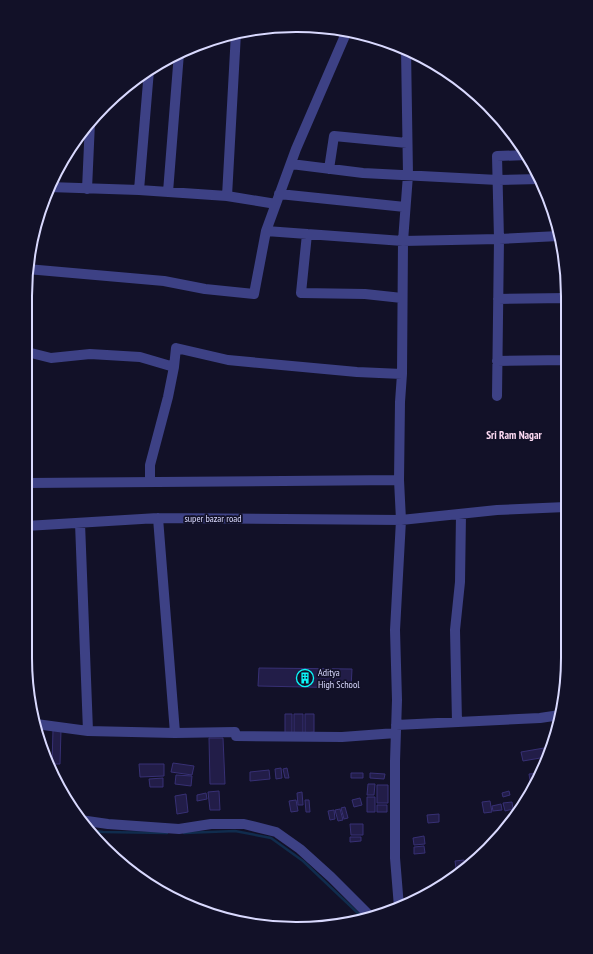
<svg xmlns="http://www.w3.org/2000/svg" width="593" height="954" viewBox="0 0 593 954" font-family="'PT Sans Narrow',sans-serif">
<rect width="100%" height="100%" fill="#121128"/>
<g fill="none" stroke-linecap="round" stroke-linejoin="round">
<path stroke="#102c4d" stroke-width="2.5" d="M88 830 103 832 167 833
M184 833 235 831 271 838 303 861 363 918"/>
</g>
<path fill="#221d48" stroke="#373074" d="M259 668 352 669 351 688 258 686Z
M285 714H292V733H285Z
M294 714H303V734H294Z
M305 714H314V732L305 733Z
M53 730H61L60 764H52Z
M209 738H223L225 784H210Z
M547 746H552L549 757H547Z
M544 748 546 757 523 761 521 752Z
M173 763 194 766 192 775 171 772Z
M139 764H164V776L140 777Z
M281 768 282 778 276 779 275 769Z
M287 768 289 778H285L283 769Z
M269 770 270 779 250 781V772Z
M351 773H363V778H351Z
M370 773 385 774 384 779 370 778Z
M541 773 533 786H531L529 774Z
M176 775 192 776 191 786 175 784Z
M163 778V787H150L149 779Z
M368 784H375L374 795H367Z
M377 785H388V803H377Z
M219 791 220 810H210L208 792Z
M509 791 510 795 503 797 502 793Z
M302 792 303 805H298L297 793Z
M206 793 207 799 197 801V795Z
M186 794 188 812 177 814 175 796Z
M367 797H375V812H367Z
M360 798 362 805 354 807 352 800Z
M296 800 298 811 291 812 289 801Z
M305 800H309L310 812H306Z
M490 801 492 812 484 813 482 802Z
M512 802 513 809 505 811 503 803Z
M501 804 502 810 493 811 492 806Z
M377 805H387V812H377Z
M345 807 348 818 344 819 341 808Z
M340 809 343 820 338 821 335 810Z
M334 810 335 819 330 820 328 811Z
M439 814V822L428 823 427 815Z
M350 824H363V835H351Z
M424 836 425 844 414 845 413 838Z
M350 837H361V841L350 842Z
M424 846 425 853 414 854V847Z
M464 860 465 867 456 868 455 861Z"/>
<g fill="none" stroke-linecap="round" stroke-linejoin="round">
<path stroke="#3d4185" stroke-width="10" d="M291 164 363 173 498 180 540 179
M329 169 334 136 407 143
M49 187 139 190 227 196 236 33
M87 189 90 122
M139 190 149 70
M168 192 179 53
M279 194 405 207
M227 196 276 204
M266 231 403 241 499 239 559 236
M307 234 301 293 365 294 402 298
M27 269 164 281 205 289 254 294 266 231 296 149 347 31
M565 298V361
M498 299 567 298
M27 352 51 358 90 354 140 357 174 367 176 348 228 360 357 372 402 374
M497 361 567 360
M497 396 499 239 497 156 528 155
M150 482V465L168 397 174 367
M26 483 399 480
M158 518 175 733
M80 523 88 731
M26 526 158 518 401 520 497 510 566 507
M457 722 455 630 460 582 461 514
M36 724 88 731 175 733 235 732 236 736 342 737 396 733
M396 725 540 718 560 715
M80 820 108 824 179 829 211 824H244L276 832 300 849 331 877 370 916H374
M399 907 395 858V761L397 700 395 630 401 520 399 480 400 402 402 374 403 241 408 175 406 49"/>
</g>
<defs>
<g id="building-ring" transform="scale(0.9)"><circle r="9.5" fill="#121128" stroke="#0af7f8" stroke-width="1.5"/><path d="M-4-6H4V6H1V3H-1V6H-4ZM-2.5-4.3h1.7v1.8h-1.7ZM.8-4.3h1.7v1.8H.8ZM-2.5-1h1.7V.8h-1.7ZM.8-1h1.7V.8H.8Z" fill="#0af7f8"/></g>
</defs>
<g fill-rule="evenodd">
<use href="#building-ring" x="305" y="678"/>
</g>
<g text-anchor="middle" stroke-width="3.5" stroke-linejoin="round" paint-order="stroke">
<g font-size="10" fill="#d9d9fe" stroke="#121128">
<text x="213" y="522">super bazar road</text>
</g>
<g font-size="10" fill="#d9d9fe" stroke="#121128" text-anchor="start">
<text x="318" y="676">Aditya<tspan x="318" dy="12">High School</tspan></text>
</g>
<g font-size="11" font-weight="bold" fill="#fedbf4" stroke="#121128">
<text x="514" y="439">Sri Ram Nagar</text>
</g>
</g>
<path d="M0 0H593V954H0ZM296 32H297A264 264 0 0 1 561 296V658A264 264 0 0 1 297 922H296A264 264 0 0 1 32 658V296A264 264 0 0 1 296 32Z" fill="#121128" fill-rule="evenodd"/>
<path fill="none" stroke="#d9d9fe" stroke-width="2" d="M296 32H297A264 264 0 0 1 561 296V658A264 264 0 0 1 297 922H296A264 264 0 0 1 32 658V296A264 264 0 0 1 296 32Z"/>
</svg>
